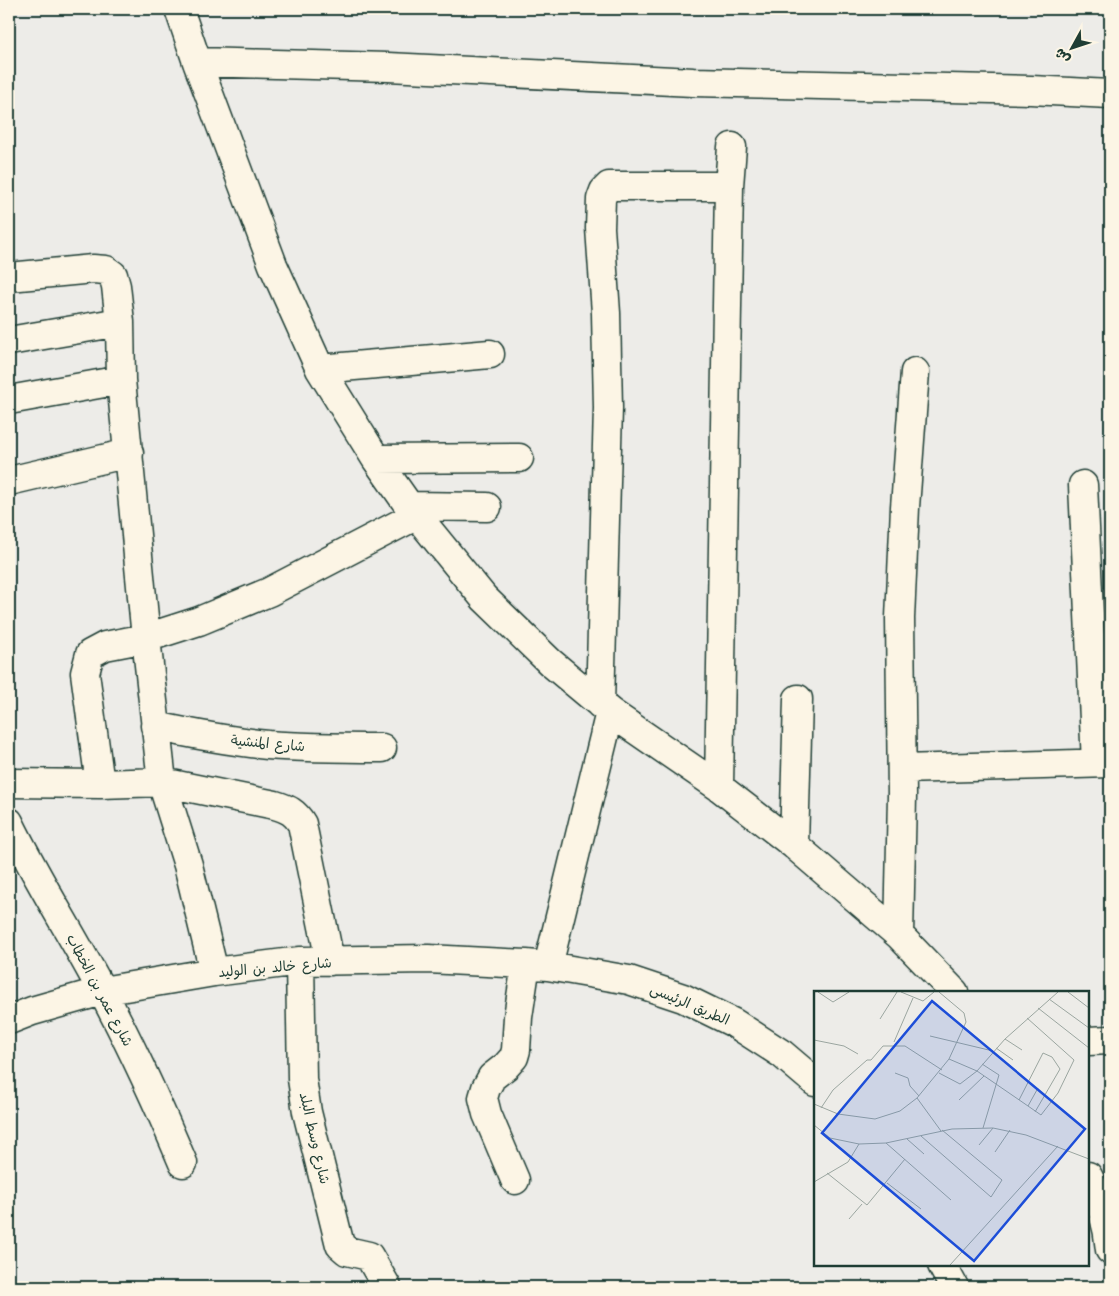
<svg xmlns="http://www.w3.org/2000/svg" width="1119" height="1296" viewBox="0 0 1119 1296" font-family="Kalam,'Playpen Sans Arabic',sans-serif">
<rect width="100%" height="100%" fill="#edece8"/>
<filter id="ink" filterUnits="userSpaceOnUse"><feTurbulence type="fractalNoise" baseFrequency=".02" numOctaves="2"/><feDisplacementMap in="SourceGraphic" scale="10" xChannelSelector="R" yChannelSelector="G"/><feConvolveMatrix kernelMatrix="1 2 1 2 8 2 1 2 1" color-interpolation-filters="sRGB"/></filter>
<g filter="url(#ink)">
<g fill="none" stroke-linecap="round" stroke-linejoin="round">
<g stroke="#1f3d34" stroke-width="31">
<path id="minor" d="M179 9 197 62 273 265 320 369 376 459 409 506 484 598 550 662 610 712 719 787 794 845 899 935 954 992
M197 62 388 67 693 82 1031 90 1110 94
M729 186 732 147
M9 277 93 269 106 270 113 275 116 286 120 322 121 380 9 400
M9 341 120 322
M320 369 490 354
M121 380 146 638 162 782 275 805C288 809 295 812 302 824L330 961
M376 459 519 458
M9 481 129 453
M1083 485 1096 763
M409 506 487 507
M600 704 608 408 606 313 600 228 601 199 604 191 609 186H729L719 787
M155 726C192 734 230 741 268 745 306 748 344 748 382 748
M902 769 1110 763
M9 783 100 784 162 782 188 865 214 972
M100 784 85 673 90 654 105 646 146 638 199 621 269 592 417 515
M9 822C37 880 72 934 102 991 132 1047 158 1104 183 1163
M794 845 798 699
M899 935 902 796 900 618 905 507 915 372
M300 961 302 1079 307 1112 340 1245 347 1251 369 1256 387 1287
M548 966 610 712
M9 1020 32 1011 102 991 214 972 300 961 428 959 526 964 548 966 629 980 683 998 734 1023 782 1054 815 1082
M1088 1041 1110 1040
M1088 1176C1100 1199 1108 1224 1110 1250
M515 1180 487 1114 483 1098 486 1088 492 1077 506 1066 514 1057 516 1050 518 1017 526 964
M942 1265 954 1287"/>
</g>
<use href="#minor" stroke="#fcf5e5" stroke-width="28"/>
</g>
</g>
<g text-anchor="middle" stroke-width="4.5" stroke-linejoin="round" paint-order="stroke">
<g font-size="14" fill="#1f3d34" stroke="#fcf5e5">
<text transform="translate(268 743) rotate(5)" y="5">شارع المنشية</text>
<text transform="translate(275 967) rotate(-5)" y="5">شارع خالد بن الوليد</text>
<text transform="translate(100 990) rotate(62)" y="5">شارع عمر بن الخطاب</text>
<text transform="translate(690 1004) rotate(23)" y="5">الطريق الرئيسى</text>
<text transform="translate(315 1138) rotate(77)" y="5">شارع وسط البلد</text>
</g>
</g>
<g transform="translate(814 991)">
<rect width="275" height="275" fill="#edece8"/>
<path fill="none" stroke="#9ba6a0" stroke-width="1" d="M4 1 19 11 35 1M87 1 109 10 120 1M254 1 275 17M235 8 275 37M224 17 275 57M213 27 260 69 244 102 227 124 214 115 224 97M66 28 83 1M116 45 179 60M191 48 208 59M0 49 30 55 44 63M80 51 99 7M182 57 199 69M135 68 163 80 191 48 244 1M168 73 185 84 169 137M81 82 94 87 96 95 105 105M125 82 146 93 163 80 214 115M103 107 127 140M145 109 170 85M205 109 229 62 238 66 246 78 221 121M0 113 24 123 61 128 86 120 103 107 135 68 152 31 150 22 125 1M7 117 19 99 53 69H57L69 55H91L128 79M0 134 16 147 45 153 72 152 138 138 179 137 212 144 275 168M107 145 177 206 188 189 128 139M93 148 110 163M72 152 137 209M165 154 179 137M181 161 196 139M13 182 53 214 91 168M0 191 34 171 45 153M73 192 107 218M35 228 48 213M136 274 244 155"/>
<path fill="#1d4ed8" fill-opacity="0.15" stroke="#1d4ed8" stroke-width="2.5" d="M118 10 271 138 160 270 8 142Z"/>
<rect width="275" height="275" fill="none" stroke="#1f3d34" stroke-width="2.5"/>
</g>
<rect width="1119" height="1296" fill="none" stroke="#fcf5e5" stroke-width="30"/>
<rect x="15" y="15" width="1089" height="1266" fill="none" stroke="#1f3d34" stroke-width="2" filter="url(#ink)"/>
<g transform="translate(1072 48) rotate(230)" stroke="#fcf5e5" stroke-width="4" paint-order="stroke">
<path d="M0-4L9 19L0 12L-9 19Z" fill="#1f3d34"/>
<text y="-8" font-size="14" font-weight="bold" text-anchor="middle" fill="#1f3d34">ش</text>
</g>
</svg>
